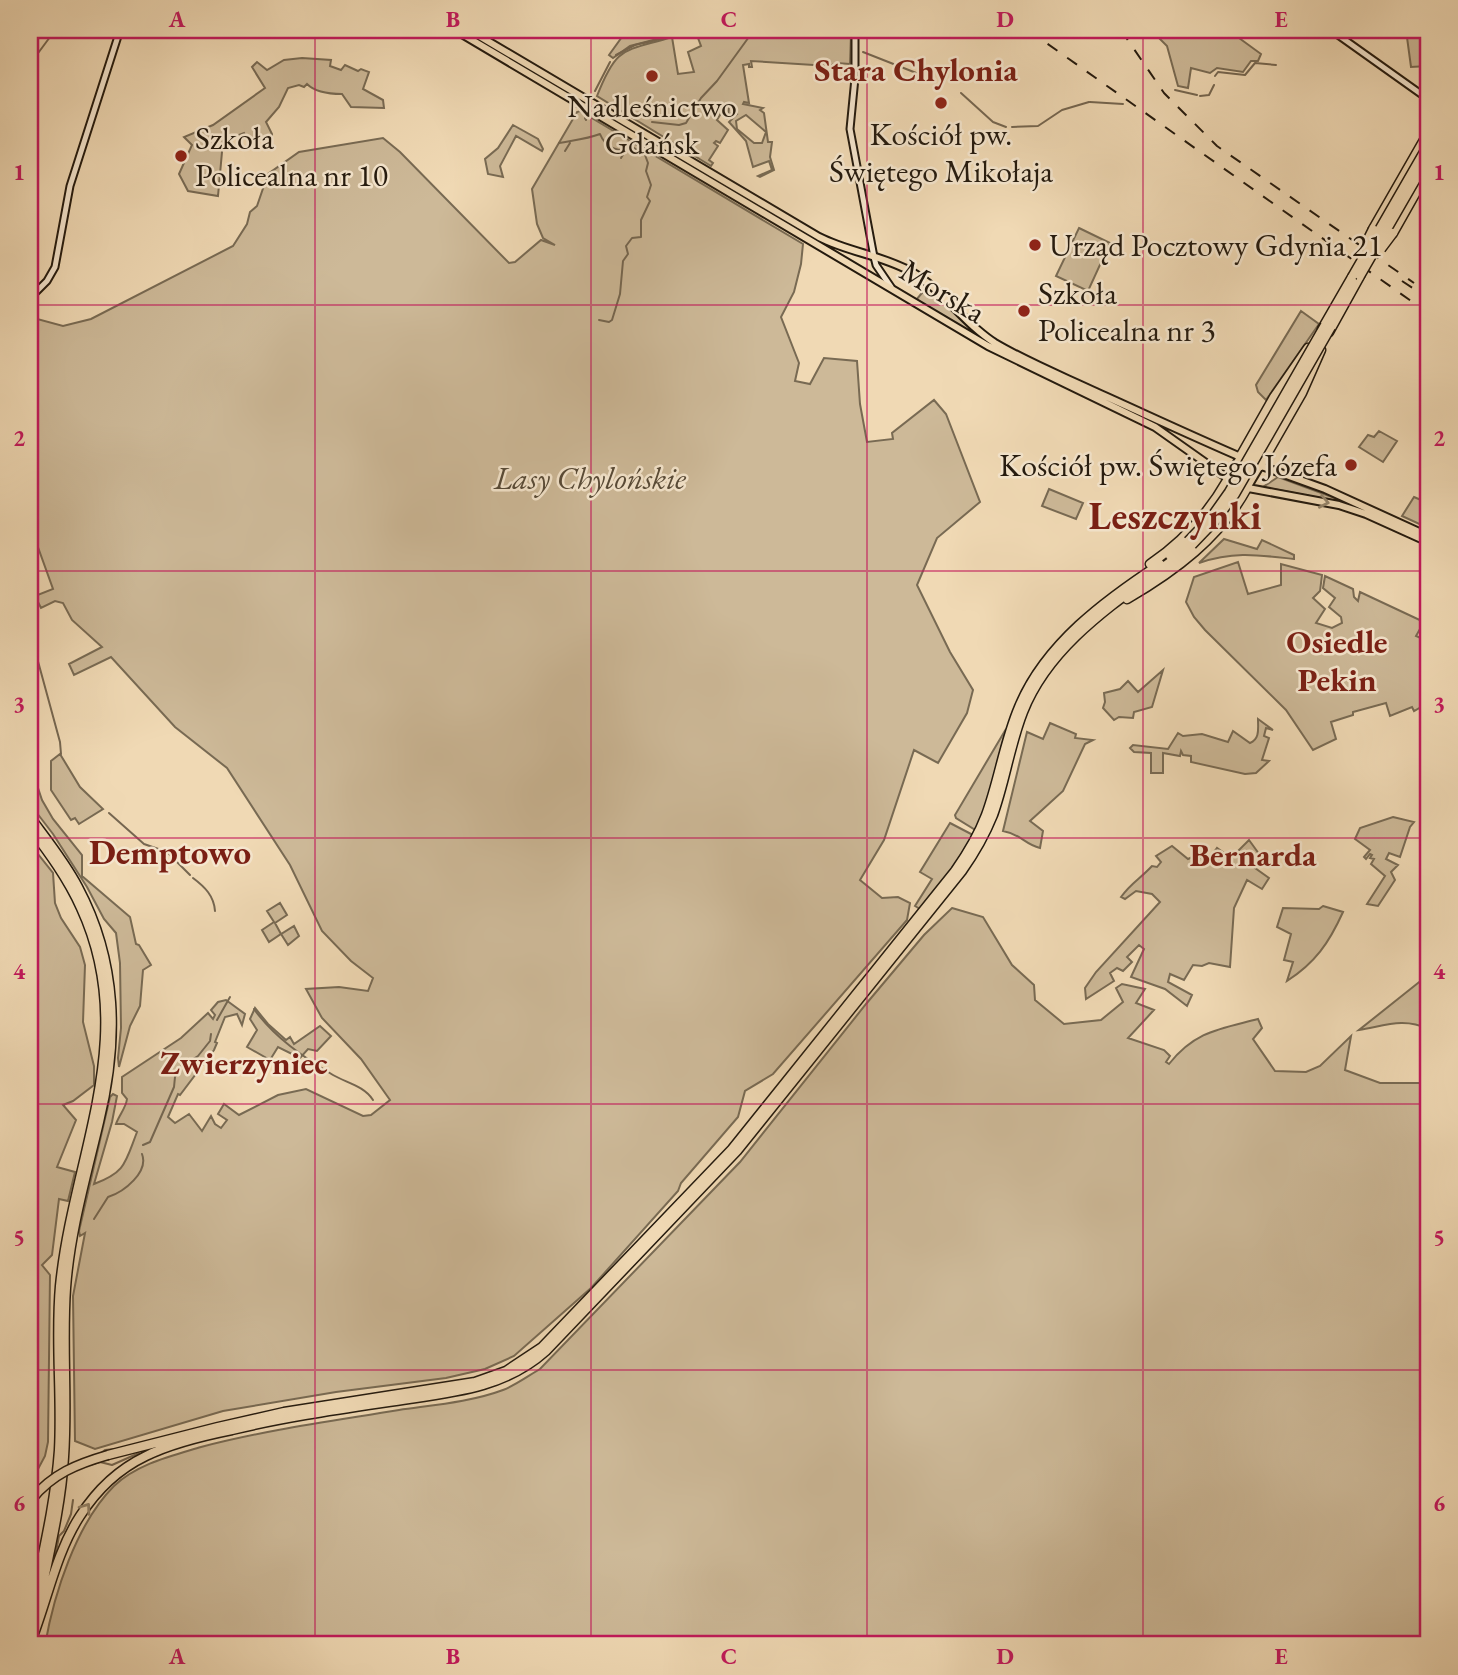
<svg xmlns="http://www.w3.org/2000/svg" width="1458" height="1675" viewBox="0 0 1458 1675" font-family="'EB Garamond',serif">
<rect width="100%" height="100%" fill="#f0d9b4"/>
<filter id="stains"><feTurbulence type="fractalNoise" baseFrequency=".00286" numOctaves="4"/><feColorMatrix values="0 0 0 0 .2 0 0 0 0 .09 0 0 0 0 .02 0 0 0 .5 -.17"/></filter>
<radialGradient id="worn" r=".72"><stop offset=".6" stop-color="#630" stop-opacity="0"/><stop offset="1" stop-color="#630" stop-opacity=".3"/></radialGradient>
<path fill="#cdb998" stroke="#786a53" stroke-width="2" fill-rule="evenodd" d="M627 30H635L641 36 672 30H693L680 34V30L677 34 630 46 613 58 609 55Z
M695 30H830L831 36 843 38 851 34 850 64 836 63 830 66 751 61 752 67H749V64L743 65 749 103 744 102 743 104 763 108 760 110 764 113 768 142H772L770 157 774 170 760 177 758 176 772 170 769 161 753 167 746 141 729 122 737 114 733 111 728 117 729 105H726L717 120 728 130 720 143 716 141 714 143 718 146 709 160 713 163 711 166 597 96C617 45 623 52 672 37L678 74 694 72 688 52 701 46ZM746 115 766 132 762 143H754L737 129 736 121Z
M1151 30H1191L1192 35 1223 34 1228 30 1261 54 1258 61H1251L1243 72 1217 68 1210 73 1191 68 1188 88 1178 86 1167 46Z
M1406 30H1428V66L1411 67Z
M302 58 331 60 330 66 341 70 345 65 358 71 361 69 369 72 363 89 383 100 384 108 351 107 342 94C330 94 316 93 307 84L304 87 299 85 288 88 279 107 266 122 272 134V142L267 145 264 138 259 139 257 136 247 140 244 133 223 141 218 196 188 191 179 174 192 145 184 137 213 125 265 88 252 67 257 62 267 70 284 60Z
M580 111 803 244 801 264 794 292 781 317 799 363 795 381 810 384 824 358 857 361 860 404 867 442 893 439 892 433 934 400 946 414 980 502 937 538 917 585 950 652 973 690 967 713 938 763 914 750 884 840 860 880 882 898 898 897 910 903 907 920 773 1074 745 1091 738 1117 681 1183 678 1191 591 1288 514 1356 485 1369 446 1378 336 1392 223 1411 95 1449 75 1441 73 1296 85 1233 80 1236 79 1231 110 1097 113 1094 117 1096 112 1122 94 1184C126 1172 125 1163 137 1132L124 1124H116C119 1115 126 1108 127 1099L122 1093V1077L181 1038 208 1013 213 1019 215 1015 211 1010 218 1002 226 1000 245 1014 242 1025 237 1014 225 1017 215 1042 217 1043 214 1050 180 1095 178 1094 168 1117 175 1123 189 1114 202 1131 211 1116 215 1124 221 1128 227 1120 218 1114 224 1104 239 1115 278 1095 306 1089 363 1116 371 1115 390 1100 361 1059 322 1018 306 989 339 987 368 991 373 978 351 961 322 931 290 865 227 768 175 727 111 657 74 675 69 664 102 647 72 620 63 603 55 601 41 608 35 596 53 589 30 525V317L63 326 91 319 233 246 247 224 250 212 257 206 268 174 299 152 383 138 400 152 509 263 515 262 541 240 555 245 543 238 537 224 532 189 577 112Z
M513 125 538 139 543 149 542 151 516 136 500 166 503 177 488 174 485 159 498 148Z
M1079 228 1110 243 1088 291 1056 276Z
M927 287 982 338 995 346V347L916 300Z
M1301 311 1319 324 1266 400 1258 392 1256 385Z
M1379 431 1397 441 1383 462 1359 447 1368 435 1374 437Z
M1278 477 1351 504 1263 487Z
M1049 489 1083 503 1076 519 1042 506Z
M1414 497 1428 503V528L1402 516Z
M1224 539 1257 549 1262 540 1294 555V559C1258 555 1234 551 1199 563Z
M1238 562 1248 594 1281 585V564L1322 575 1320 591 1313 598 1325 609 1316 623 1332 628 1342 623 1341 617 1329 607 1335 598 1323 588 1325 576 1353 589 1354 597 1358 601 1360 592 1424 622 1416 636 1428 641V703L1414 711 1412 707 1390 716 1386 703 1353 712V715L1331 722 1336 739 1313 750 1286 710 1205 630 1194 617 1186 602 1194 577Z
M1163 670 1152 707 1134 712 1133 718 1119 717 1114 720 1103 708 1105 702 1104 693 1120 689 1128 681 1138 692Z
M1258 719 1273 730 1266 728 1264 736 1269 738 1262 760 1269 761 1256 773 1245 774 1191 762V756L1183 755 1181 751 1180 756 1163 753V773H1151V753L1134 752 1130 748 1133 745 1168 749 1178 733 1183 736 1202 734 1228 742 1233 731 1250 743C1260 739 1258 729 1258 719Z
M1050 723 1076 734 1075 738 1093 740 1085 744 1063 791 1030 821 1043 831 1040 848C1024 844 1021 834 1003 831L1027 732 1043 739Z
M1006 729 990 791 977 831 956 818 955 815Z
M60 754 80 787 103 809 79 824 75 818 71 820 51 790V761Z
M30 780 36 782 42 800 53 819 82 855V876L130 917 136 944 139 945 151 965 143 970 140 1006 130 1026 119 1067 118 1058 121 1028 120 963 116 933 104 919 87 887 53 834 30 804Z
M1393 817 1414 822 1410 827 1400 857 1389 853 1386 859 1398 865 1391 872 1395 880 1378 906 1367 904 1385 876 1371 864 1374 859 1370 858 1372 855 1370 854 1366 859 1364 857 1370 850 1355 839 1360 828Z
M950 823 973 835 953 868 920 909 915 906 932 879 920 872Z
M1249 840 1262 858 1255 868 1269 878 1262 889 1247 880 1234 908 1230 967 1209 963 1202 966 1193 965 1184 980 1170 974 1168 982 1192 995 1187 1006 1165 989 1131 977 1144 949 1139 945 1127 957 1132 962 1123 971 1117 968 1110 973 1114 981 1086 999 1085 988 1096 972 1160 902 1152 894 1136 891 1125 899 1121 897C1131 883 1141 878 1152 866L1157 867 1161 862 1156 856 1172 846 1188 859 1197 855 1207 862 1217 848 1231 858Z
M30 844 53 873 55 903 61 918 80 947 85 965 83 1022 94 1066V1085L73 1101 63 1105 76 1120 57 1167 75 1172 68 1201 59 1199 52 1255 42 1265 50 1275 48 1442 45 1456 30 1484Z
M280 903 287 915 275 923 281 934 294 926 299 936 288 945 281 934 269 942 262 930 274 922 267 911Z
M1323 906 1343 912C1329 943 1315 963 1287 981L1293 962 1284 960 1291 934 1277 927 1283 908 1319 909Z
M952 908 983 917 1012 965 1034 985 1035 1000 1064 1024 1101 1020 1123 1002 1116 988 1122 984 1145 989 1136 1003 1154 1010 1128 1038 1164 1050 1170 1056 1166 1062 1169 1064C1195 1031 1220 1029 1258 1019L1262 1028 1253 1039 1275 1071 1306 1072 1320 1066 1351 1036 1345 1070 1380 1083H1428V1645H45C54 1594 76 1524 114 1486 137 1464 171 1456 201 1447 265 1430 333 1421 399 1410 433 1405 471 1402 503 1390 516 1385 528 1376 540 1369L740 1162 866 1004 924 935Z
M1428 975V1029C1404 1017 1384 1026 1359 1030Z
M255 1008 268 1024 286 1040 290 1037 294 1044 320 1026 331 1036 317 1051 308 1049 300 1058 278 1047 270 1060 247 1047 257 1030 250 1019Z"/>
<g fill="none" stroke-linecap="round" stroke-linejoin="round">
<path stroke="#756650" stroke-width="2" d="M796 30 799 31
M1357 36 1371 30
M863 52 929 78
M616 55 635 45 677 35 686 30
M30 64 50 37
M1215 76 1218 72 1245 75 1255 63 1276 65
M1175 90 1197 95
M595 91 610 62
M961 93 993 122 1006 127
M1200 96 1209 95 1214 85
M1090 102 1123 104
M585 118 586 120
M652 122 679 125 686 123 701 98 717 81 754 30
M1012 127 1038 126 1062 110 1089 102
M559 143C575 140 587 139 600 134 605 147 619 154 634 148
M565 151 570 143
M621 158 626 150
M599 320 609 322 612 320 620 294 623 261 628 254 626 246 632 238 641 237V220L650 201 647 197 651 185 646 171 648 163 645 155 634 148
M36 654 60 742 61 754
M109 813 144 844 167 852 190 875
M193 878C205 887 214 896 215 911
M254 1009C274 1037 303 1057 333 1075 347 1083 364 1086 373 1100
M217 1020 230 997
M143 1145 150 1142 174 1087 175 1077 180 1067 198 1056 210 1041 211 1034
M94 1219 108 1197C124 1192 149 1172 142 1154
M146 1450 154 1447
M101 1453 105 1450 115 1449
M90 1465 100 1462 112 1465 139 1453
M54 1562 59 1536 64 1531 71 1514 73 1500"/>
<g stroke="#241a0e" stroke-width="9">
<path id="secondary" d="M855 30V78L850 129 874 257 876 265 891 287
M1331 30 1428 99
M30 298 47 281 55 267 70 186 120 30"/>
</g>
<g stroke="#241a0e" stroke-width="10">
<path id="primary" d="M455 30 988 346 1155 427 1230 480
M469 30 819 237C848 252 881 255 910 271 943 289 963 323 995 343 1027 362 1062 376 1096 392 1145 414 1194 437 1243 458
M1256 464 1325 489 1428 536
M1228 479 1240 457
M1243 487 1339 505 1366 514 1428 542
M1247 488 1260 466"/>
</g>
<g stroke="#241a0e" stroke-width="11">
<path id="highway" d="M1373 229 1428 133
M1393 233 1428 171
M1322 329 1352 277
M1329 332 1360 276
M1240 457 1274 397 1308 348
M1260 466 1302 393 1321 350
M1170 556 1188 541
M1150 564C1183 542 1208 514 1228 479
M1127 599C1175 571 1220 538 1247 488
M30 817C47 840 65 862 78 887 118 962 119 1041 99 1122 86 1177 70 1232 66 1288 62 1344 68 1401 64 1457 61 1508 48 1558 38 1608
M30 828C49 853 68 879 81 908 141 1038 73 1155 60 1286 55 1340 62 1395 59 1450 55 1506 41 1561 30 1617
M108 1455 218 1427 284 1412 475 1382 506 1371 542 1347 732 1149 955 871C967 854 978 836 986 815 999 780 1004 742 1019 707 1045 644 1105 600 1160 564
M32 1639C48 1598 56 1553 80 1516 96 1491 119 1469 146 1456 172 1443 202 1436 232 1430 290 1416 350 1408 409 1399 459 1392 507 1386 546 1351L737 1151 962 871C974 854 985 835 993 815 1005 782 1010 745 1023 712 1053 636 1131 594 1192 545"/>
</g>
<use href="#secondary" stroke="#f5e6ce" stroke-width="5"/>
<use href="#primary" stroke="#f0d9b4" stroke-width="6"/>
<use href="#highway" stroke="#f0d9b4" stroke-width="8"/>
<path stroke="#241a0e" stroke-width="2" stroke-dasharray="12 12" stroke-linecap="butt" d="M1028 30 1428 313
M1121 30 1164 93 1217 146 1414 283
M1402 281 1428 298"/>
<g stroke="#241a0e" stroke-width="11" stroke-linecap="butt">
<path id="highway-bridge" d="M1365 245 1373 229
M1381 249 1393 233
M1360 276 1428 158
M1352 277 1428 145
M1188 541 1212 516 1229 492 1325 325
M1192 545 1215 521 1235 494 1331 327
M32 1499C52 1474 77 1464 108 1455"/>
</g>
<use href="#highway-bridge" stroke="#f0d9b4" stroke-width="8"/>
</g>
<defs><path id="oneway-chevron" d="M-2-3.5L2.5 0L-2 3.5" fill="none" stroke-width="1.6" stroke-linecap="round" stroke-linejoin="round" transform="scale(1.75)"/></defs>
<g stroke="#948369">
<use href="#oneway-chevron" transform="translate(1324 502) rotate(11)"/>
<use href="#oneway-chevron" transform="translate(86 1508) rotate(-54)"/>
</g>
<path fill="none" stroke="#c2185b" stroke-width="2" stroke-opacity="0.55" d="M315 30V1645M591 30V1645M867 30V1645M1143 30V1645M30 305H1428M30 571H1428M30 838H1428M30 1104H1428M30 1370H1428"/>
<g fill="#8f2418" stroke="#f5e6ce" stroke-width="2.5">
<circle cx="652" cy="76" r="7"/>
<circle cx="941" cy="103" r="7"/>
<circle cx="181" cy="156" r="7"/>
<circle cx="1035" cy="245" r="7"/>
<circle cx="1024" cy="311" r="7"/>
<circle cx="1351" cy="465" r="7"/>
</g>
<g text-anchor="middle" stroke-width="5" stroke-linejoin="round" paint-order="stroke">
<g font-size="32" fill="#241a0e" stroke="#f5e6ce" text-anchor="start">
<text x="652" y="117" text-anchor="middle">Nadleśnictwo<tspan x="652" dy="37">Gdańsk</tspan></text>
<text x="941" y="145" text-anchor="middle">Kościół pw.<tspan x="941" dy="37">Świętego Mikołaja</tspan></text>
<text x="195" y="149">Szkoła<tspan x="195" dy="37">Policealna nr 10</tspan></text>
<text x="1049" y="256">Urząd Pocztowy Gdynia 21</text>
<text x="1038" y="304">Szkoła<tspan x="1038" dy="37">Policealna nr 3</tspan></text>
<text x="1337" y="476" text-anchor="end">Kościół pw. Świętego Józefa</text>
</g>
<g font-size="32" fill="#241a0e" stroke="#f5e6ce">
<text transform="translate(943 291) rotate(31)" y="11">Morska</text>
</g>
<g font-size="32" font-style="italic" fill="#574a37" stroke="#f5e6ce">
<text x="590" y="489">Lasy Chylońskie</text>
</g>
<g font-size="33" font-weight="bold" fill="#7a1f14" stroke="#f5e6ce">
<text x="916" y="81">Stara Chylonia</text>
<text x="1337" y="653">Osiedle<tspan x="1337" dy="38">Pekin</tspan></text>
<text x="1253" y="866">Bernarda</text>
<text x="244" y="1074">Zwierzyniec</text>
</g>
<g font-size="35" font-weight="bold" fill="#7a1f14" stroke="#f5e6ce">
<text x="170" y="864">Demptowo</text>
</g>
<g font-size="38" font-weight="bold" fill="#7a1f14" stroke="#f5e6ce">
<text x="1175" y="529">Leszczynki</text>
</g>
</g>
<rect width="1458" height="1675" fill="none" stroke="#f0d9b4" stroke-width="77"/>
<rect x="38" y="38" width="1382" height="1598" fill="none" stroke="#c2185b" stroke-width="2.5"/>
<g font-size="23" text-anchor="middle" font-weight="bold" fill="#c2185b">
<text x="177" y="27">A</text>
<text x="453" y="27">B</text>
<text x="729" y="27">C</text>
<text x="1005" y="27">D</text>
<text x="1281" y="27">E</text>
<text x="19" y="180">1</text>
<text x="1439" y="180">1</text>
<text x="19" y="446">2</text>
<text x="1439" y="446">2</text>
<text x="19" y="712">3</text>
<text x="1439" y="712">3</text>
<text x="19" y="979">4</text>
<text x="1439" y="979">4</text>
<text x="19" y="1245">5</text>
<text x="1439" y="1245">5</text>
<text x="19" y="1511">6</text>
<text x="1439" y="1511">6</text>
<text x="177" y="1664">A</text>
<text x="453" y="1664">B</text>
<text x="729" y="1664">C</text>
<text x="1005" y="1664">D</text>
<text x="1281" y="1664">E</text>
</g>
<rect width="100%" height="100%" filter="url(#stains)"/>
<rect width="100%" height="100%" fill="url(#worn)"/>
</svg>
